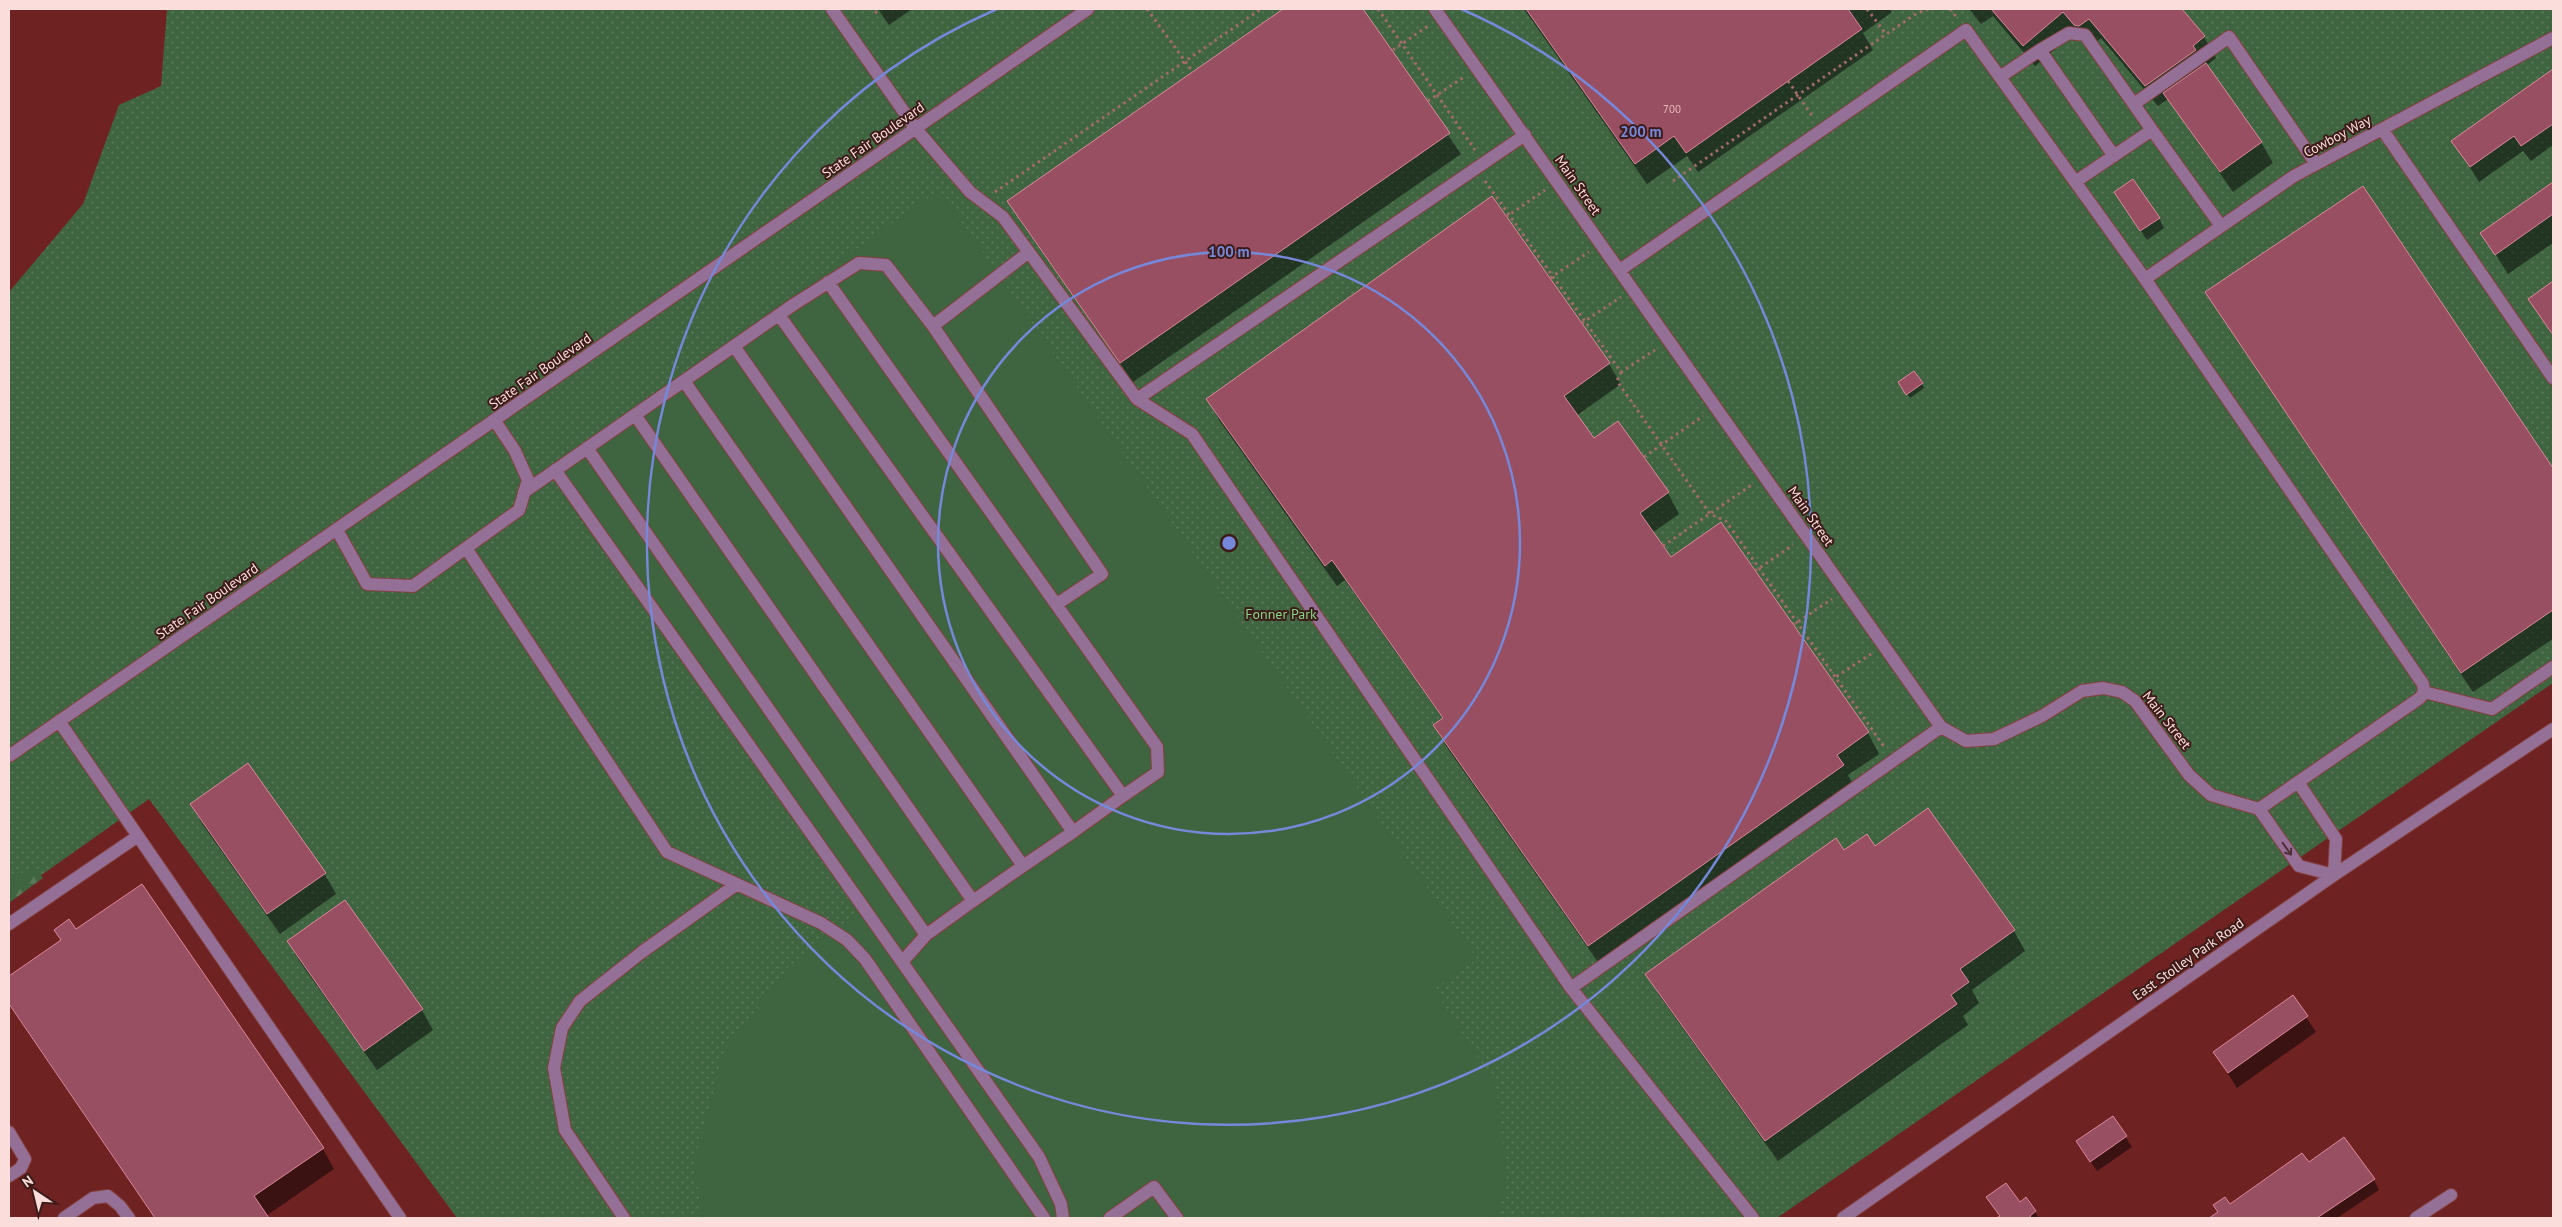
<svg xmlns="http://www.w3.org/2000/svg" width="2562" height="1227" viewBox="0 0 2562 1227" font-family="'PT Sans',sans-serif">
<defs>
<pattern id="grass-dots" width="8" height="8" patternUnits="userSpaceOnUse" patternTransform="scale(1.25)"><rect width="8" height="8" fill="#3f6440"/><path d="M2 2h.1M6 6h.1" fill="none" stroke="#5c7a5b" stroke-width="1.8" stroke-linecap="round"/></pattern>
<pattern id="forest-firs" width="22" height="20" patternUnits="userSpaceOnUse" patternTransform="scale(1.25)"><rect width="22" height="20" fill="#3f6440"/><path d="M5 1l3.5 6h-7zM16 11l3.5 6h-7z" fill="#5c7a5b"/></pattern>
</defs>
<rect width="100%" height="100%" fill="#6e2221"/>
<path fill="url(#grass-dots)" d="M167 9H2553V683L1777 1218H457L149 799 9 898V292L83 204 119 105 161 86Z"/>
<path fill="url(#forest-firs)" d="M33 865 43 878 9 903V883Z"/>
<path fill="#3f6440" d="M939 190 1477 959 1434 989 1496 1086 1507 1181 1497 1218H702L694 1161 725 1050 789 967 863 908 549 469Z"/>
<path fill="#0007" d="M878 9H912L889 25Z
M1285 9H1362L1461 154 1133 382 1021 222 1009 201Z
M1524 9H1890L1892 12 1863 33 1873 50 1698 172 1687 156 1647 184Z
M1969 9H2180L2204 37 2216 58 2206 66 2261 142 2273 163 2233 192 2168 99 2158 106 2101 38 2091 46 2076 32 2035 66 1993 16 1981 24Z
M2553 71V145L2531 161 2523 151 2479 182 2453 141Z
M2553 183V243L2508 274 2482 233Z
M2363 187 2553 470V639L2473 692 2206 293Z
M1491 198 1609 364 1621 384 1576 416 1593 440 1618 423 1668 493 1679 514 1652 533 1671 559 1720 524 1868 733 1879 754 1848 775 1854 786 1600 965 1446 746 1434 726 1443 719 1345 580 1337 586 1219 420 1208 399Z
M2121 202 2159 218 2164 228 2147 240Z
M2553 283V336L2530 299Z
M1922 384 1924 388 1910 398 1902 387Z
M191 805 324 873 336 894 280 934 203 825Z
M1875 848 2014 931 2025 951 1972 990 1979 1003 1963 1016 1968 1025 1778 1161 1659 995 1647 975 1844 852Z
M76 931 323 1149 334 1169 266 1216 267 1218H155L9 1005V977Z
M288 942 422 1010 433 1030 377 1070 300 962Z
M2292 997 2316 1032 2237 1088 2214 1052Z
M2113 1118 2132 1147 2097 1171 2084 1152Z
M2308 1164 2374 1180 2379 1190 2337 1218H2223L2215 1205H2230Z
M1988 1197 2019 1204 2026 1199 2039 1218H2001Z"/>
<path fill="#994f62" stroke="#dd879b" d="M1283 9H1363L1450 133 1120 363 1007 201Z
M1526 9H1848L1862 29 1686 153 1674 136 1635 164Z
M1991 9H2182L2205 36 2193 46 2196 50 2145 86 2089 19 2079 26 2074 25 2063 12 2023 46Z
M2206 63 2262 142 2220 172 2163 93Z
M2553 69V124L2521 146 2514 136 2470 167 2451 141Z
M2133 179 2160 218 2140 231 2114 192Z
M2553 182V214L2495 255 2480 233Z
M2363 186 2553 468V610L2461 673 2205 292Z
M1492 196 1610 363 1564 396 1594 438 1618 421 1669 492 1640 513 1671 557 1721 522 1869 732 1837 755 1844 765 1588 946 1433 725 1443 718 1332 560 1325 566 1206 399Z
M2553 281V335L2528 299Z
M1914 371 1923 383 1906 395 1898 382Z
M248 763 326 873 267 914 190 804Z
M1928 808 2015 930 1960 969 1969 982 1951 995 1957 1004 1765 1141 1645 974 1836 838 1844 850 1867 834 1875 846Z
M142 884 324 1148 254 1196 269 1218H155L9 1004V976L61 940 54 930 69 919 76 929Z
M345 900 423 1009 364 1051 287 941Z
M2293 995 2308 1016 2228 1073 2213 1052Z
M2113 1116 2127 1136 2090 1162 2076 1141Z
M2344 1137 2375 1179 2317 1218H2209L2218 1212 2213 1205 2225 1197 2230 1204 2302 1153 2309 1162Z
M2006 1183 2020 1202 2026 1197 2036 1211 2030 1216 2031 1218H1996L2000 1216 1986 1197Z"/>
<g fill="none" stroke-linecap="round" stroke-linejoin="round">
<g stroke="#85403f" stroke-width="14">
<path id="minor" d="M832 9 916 129 970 192 1003 217 1137 399 1525 135
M1435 9 1941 727 1966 741 1994 739 2042 716 2082 691 2103 688 2122 692 2135 701 2189 775 2211 795 2259 809
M2000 77 2040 50
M2134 104 2229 37 2316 164
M2382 129 2553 378
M2114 156 2040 50 2069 33 2085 35 2152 130
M2075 182 2152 130 2221 226
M1620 270 1966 30 2145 279 2423 684 2424 692 2420 698 2259 809
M2145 279 2294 176 2553 38
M828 282 1157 747 1158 772 1123 796
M779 315 1123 796 1073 832
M933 326 1102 574 1057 604
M734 346 1073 832 1023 866
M684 381 1023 866 973 901
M1137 399 1192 434 1571 988 1941 727
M587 448 926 935 973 901 635 415
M555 470 902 962 926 935
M524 492 793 305 859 263 886 265 933 326 1029 252
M337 530 367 584 413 586 519 510 528 480 515 451 495 421
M466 548 667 852 821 923 847 940 865 959 1044 1218
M2424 692 2492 709 2553 667
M59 721 400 1218
M9 756 1088 9
M2259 809 2299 866 2334 875 2336 839 2298 782
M9 924 138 836
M902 962 1039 1157 1061 1204 1063 1218
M1571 988 1753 1218
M9 1132 25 1159 21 1168 9 1176
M64 1218 93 1198 108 1196 120 1206 129 1218
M624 1218 565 1130 554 1068 562 1028 580 1001 642 952 737 884
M1110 1218 1154 1187 1177 1218
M1843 1218 2334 875 2553 729
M2416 1218 2451 1195"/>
</g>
<path stroke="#a56b69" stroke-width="3" stroke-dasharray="2.5 4" stroke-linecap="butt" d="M1147 9 1193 72
M1378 9 1475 150
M1867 9 1886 34
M1950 9 1957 18
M875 13 881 9
M1393 50 1428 26
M1788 81 1813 117
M1428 101 1464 77
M1485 181 1621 372 1655 350
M1673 181 1917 13 1929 9
M995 192 1261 9
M1506 217 1545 190
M1550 278 1589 252
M1582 323 1621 297
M1621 372 1617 381 1710 514 1726 521 1885 748
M1644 457 1703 416
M1663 546 1753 484
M1755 571 1793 545
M1793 625 1832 599
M1831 680 1871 654"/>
<use href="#minor" stroke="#946f96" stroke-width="12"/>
</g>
<defs><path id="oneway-shaft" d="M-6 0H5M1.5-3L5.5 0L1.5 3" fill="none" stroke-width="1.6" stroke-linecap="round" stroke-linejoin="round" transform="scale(1.25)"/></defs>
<use stroke="#533038" href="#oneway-shaft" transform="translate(2287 849) rotate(55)"/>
<g fill="none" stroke="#7688d9" stroke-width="2.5">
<circle cx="1229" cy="543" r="291"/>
<path d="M1461 9A582 582 0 1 1 997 9"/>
</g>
<g text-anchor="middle" stroke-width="4" stroke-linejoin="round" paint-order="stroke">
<g font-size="11" fill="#e2babd">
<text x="1672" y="113">700</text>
</g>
<g font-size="14" fill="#fbdedb" stroke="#3d1b19">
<text transform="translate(2337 136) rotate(-28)" y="5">Cowboy Way</text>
<text transform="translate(873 140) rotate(-35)" y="5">State Fair Boulevard</text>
<text transform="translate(1578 185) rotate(55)" y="5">Main Street</text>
<text transform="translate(540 371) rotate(-35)" y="5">State Fair Boulevard</text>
<text transform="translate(1811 516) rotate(55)" y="5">Main Street</text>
<text transform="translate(207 601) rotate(-35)" y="5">State Fair Boulevard</text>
<text transform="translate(2167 720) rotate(52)" y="5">Main Street</text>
<text transform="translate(2188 959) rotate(-35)" y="5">East Stolley Park Road</text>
</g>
<g font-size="14" fill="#86d488" stroke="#3d1b19">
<text x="1281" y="619">Fonner Park</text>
</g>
</g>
<circle cx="1229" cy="543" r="8" fill="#7688d9" stroke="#3d1b19" stroke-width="2.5"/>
<g font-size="15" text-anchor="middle" font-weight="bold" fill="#7688d9" stroke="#3d1b19" stroke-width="4" stroke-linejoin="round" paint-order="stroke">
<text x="1641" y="137">200 m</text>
<text x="1229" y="257">100 m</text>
</g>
<rect width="2562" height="1227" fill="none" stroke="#fbdedb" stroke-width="20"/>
<g transform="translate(35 1192) rotate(325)" stroke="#3d1b19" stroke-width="4" paint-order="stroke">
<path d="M0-4L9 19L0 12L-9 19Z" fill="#fbdedb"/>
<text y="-8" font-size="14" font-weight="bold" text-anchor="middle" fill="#fbdedb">N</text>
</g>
</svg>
